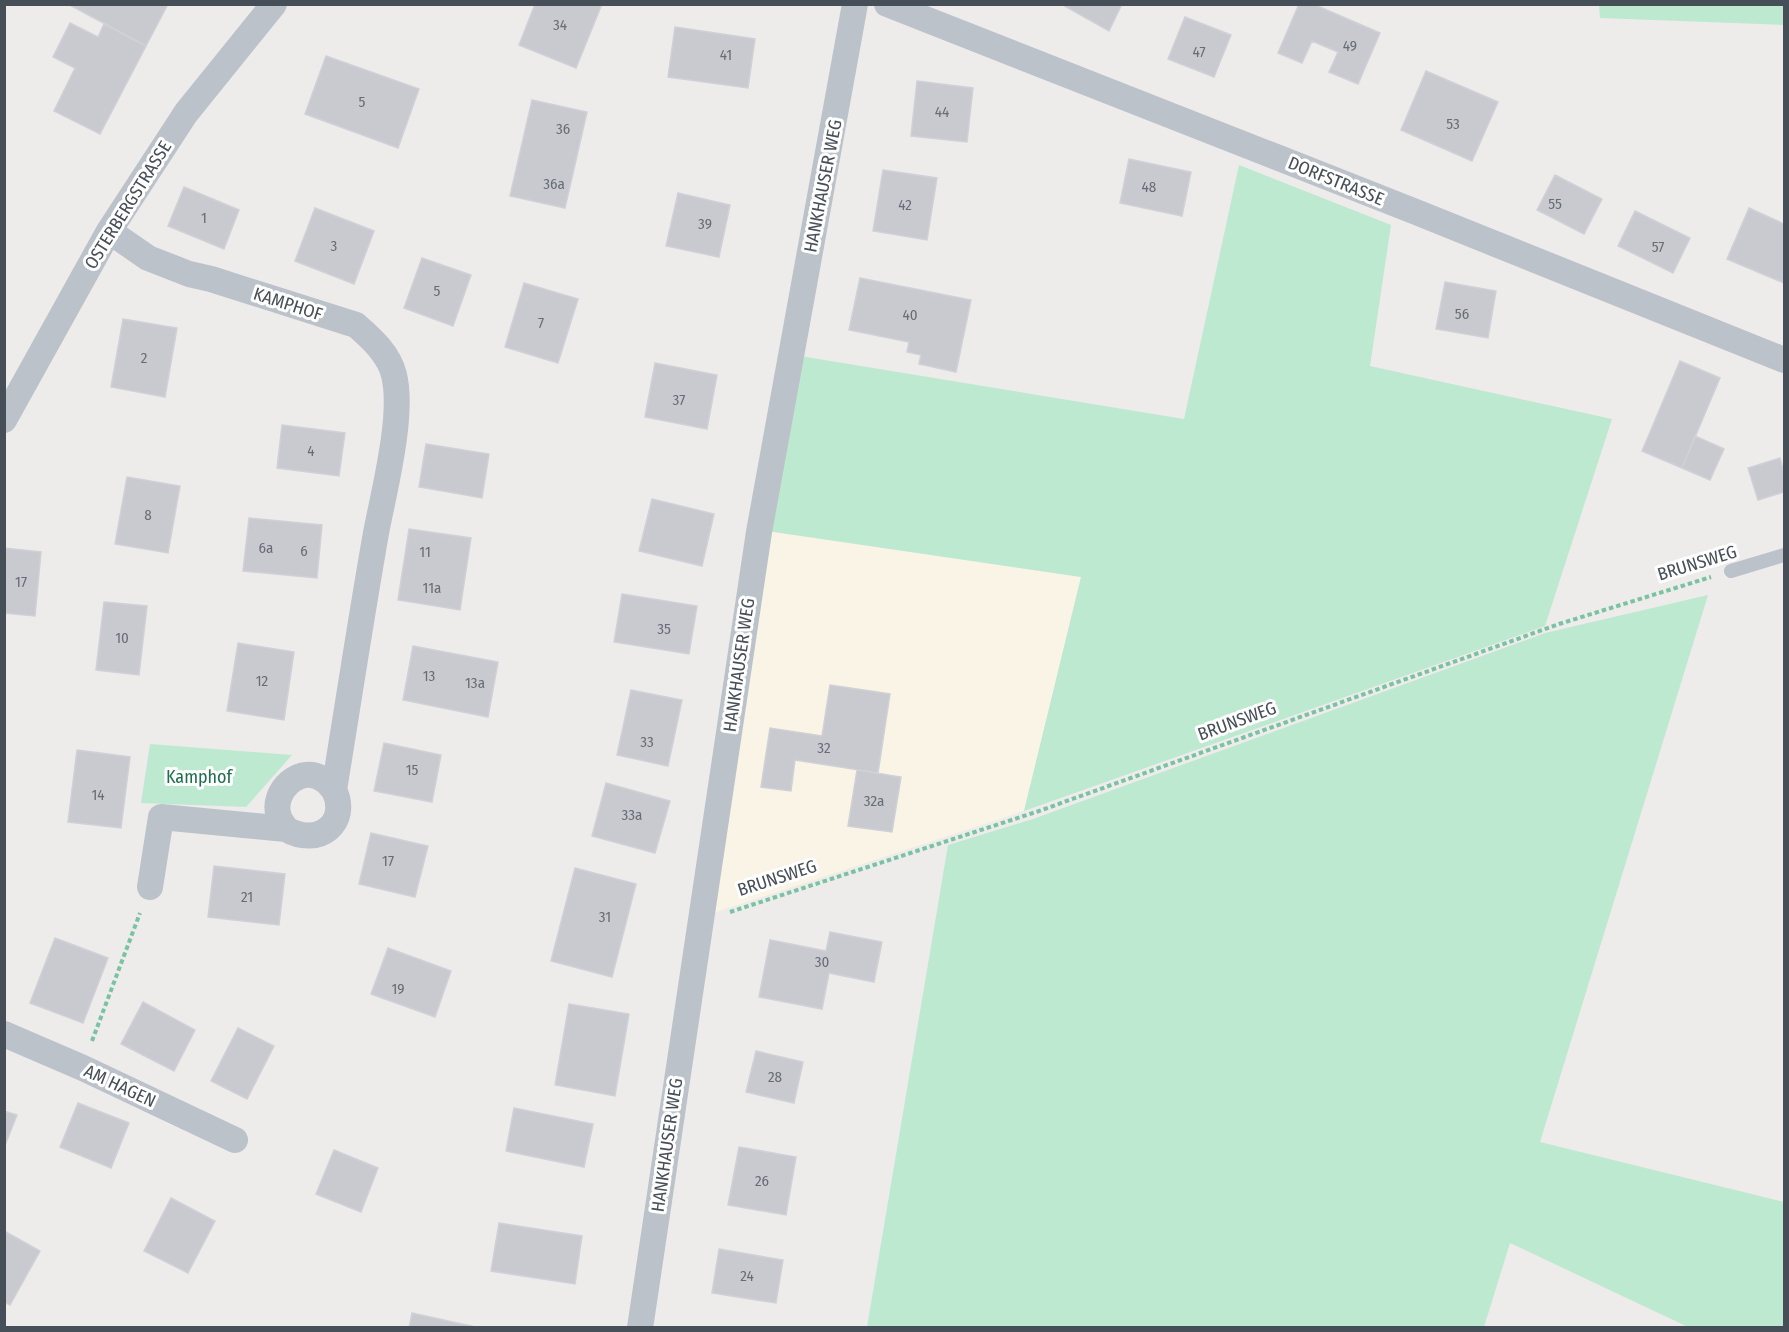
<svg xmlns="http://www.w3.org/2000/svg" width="1789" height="1332" viewBox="0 0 1789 1332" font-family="'Fira Sans Condensed',sans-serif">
<rect width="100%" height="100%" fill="#eeebeb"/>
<path fill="#f9f4e5" d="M767 531 1081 577 1024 811 707 915Z"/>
<path fill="#bde9d0" d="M1599 5H1784V25L1600 18Z
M1239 165 1391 225 1370 366 1612 419 1545 626 1024 811 1081 577 767 531 800 356 1184 419Z
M1708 595 1540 1142 1784 1202V1327H1688L1510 1243 1484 1327H867L948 845 1033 819 1545 633Z
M150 744 292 755 246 807 141 803Z"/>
<path fill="#c9cad0" stroke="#d0d1d7" stroke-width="1.5" d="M68 4H168L146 46Z
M535 4H602L576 68 519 45Z
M1061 4H1122L1109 31Z
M1299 4H1313L1380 33 1358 84 1329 72 1338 52 1312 41 1302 63 1278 53Z
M1185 17 1231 35 1214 77 1168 59Z
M70 23 98 37 104 24 146 46 100 134 54 111 75 68 53 57Z
M675 27 755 39 748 88 668 77Z
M326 56 419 89 398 148 305 114Z
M1426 71 1498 102 1472 161 1401 130Z
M917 81 973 88 967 142 911 136Z
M532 100 587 112 565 208 510 196Z
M1129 159 1191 172 1182 216 1120 203Z
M883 170 937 178 927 240 873 231Z
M1555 175 1602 199 1584 234 1537 210Z
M184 187 239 210 224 249 168 226Z
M678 193 730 205 719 257 666 246Z
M315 208 374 231 354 284 295 261Z
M1749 208 1784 224V283L1727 259Z
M1635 211 1690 238 1673 273 1618 246Z
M422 258 471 275 453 326 404 308Z
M860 278 971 300 956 372 919 364 921 355 907 352 909 342 849 330Z
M1445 282 1496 291 1488 338 1436 329Z
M524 283 578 299 558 363 505 347Z
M123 319 177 328 165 397 111 387Z
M1680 361 1720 378 1682 468 1642 451Z
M655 363 717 375 707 429 645 417Z
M282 425 345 433 339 476 277 468Z
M1695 436 1724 449 1710 480 1682 468Z
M426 444 489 454 482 498 419 487Z
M1780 458 1784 473V492L1758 500 1748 468Z
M127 477 180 486 168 553 115 544Z
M652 499 714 514 702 566 639 551Z
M249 518 322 525 317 578 243 571Z
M409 529 471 538 460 610 398 600Z
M4 548 41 552 35 616 4 613Z
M622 594 697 606 689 654 614 642Z
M104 602 147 606 139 675 96 670Z
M238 643 294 652 284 720 227 711Z
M413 646 498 662 488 717 403 700Z
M830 685 890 694 878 773 795 760 791 791 761 787 770 728 822 736Z
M631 690 682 700 668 766 617 755Z
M384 743 441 755 432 802 374 791Z
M77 750 130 757 121 828 68 822Z
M857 770 901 777 892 832 848 826Z
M606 783 670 801 655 853 592 836Z
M371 833 428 846 415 897 359 884Z
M214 866 285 874 279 925 208 917Z
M575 868 636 884 612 977 551 961Z
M830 932 882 942 874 982 829 973 822 1009 759 997 770 940 826 951Z
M55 938 108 958 83 1023 30 1003Z
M388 948 451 971 435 1017 371 994Z
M143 1002 195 1030 174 1071 121 1044Z
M569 1004 629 1014 615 1096 555 1085Z
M238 1028 274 1046 247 1099 211 1081Z
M756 1051 803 1062 794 1103 746 1092Z
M78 1103 129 1123 111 1168 60 1147Z
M514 1108 593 1124 584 1167 506 1151Z
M4 1111 17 1115 4 1148Z
M739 1147 796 1157 786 1215 728 1205Z
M334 1150 378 1168 361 1212 316 1194Z
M171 1198 215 1221 188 1273 144 1251Z
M499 1223 582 1236 575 1284 491 1271Z
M6 1232 40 1251 10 1305 4 1302V1236Z
M719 1249 783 1260 776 1303 712 1293Z
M412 1313 480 1328H409Z"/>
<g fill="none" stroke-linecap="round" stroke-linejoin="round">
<path stroke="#79c3a2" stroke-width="4" stroke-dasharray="4.5 3" stroke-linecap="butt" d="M730 912 1039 811 1559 624 1711 577
M92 1041 140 913"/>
<path stroke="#bbc2ca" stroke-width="14" d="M1731 571 1784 555"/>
<path stroke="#bbc2ca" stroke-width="26" d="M887 4 1416 212 1784 360
M109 231 148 258 189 274 211 279 356 325C371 338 389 354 394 375 404 415 384 491 376 533 361 618 348 704 334 790 350 823 318 848 286 829L161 817 150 887
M4 420 109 231 186 113 274 4
M286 829C284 825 280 821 279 817 270 791 301 763 324 780 328 782 331 787 334 790
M4 1034 83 1068 235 1140
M640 1328 759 532 855 4"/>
</g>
<g text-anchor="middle" stroke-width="6" stroke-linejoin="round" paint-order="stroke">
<g font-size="15" fill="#676d75">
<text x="560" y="30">34</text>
<text x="1350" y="51">49</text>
<text x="1199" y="57">47</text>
<text x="726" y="60">41</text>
<text x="362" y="107">5</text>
<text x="942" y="117">44</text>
<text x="1453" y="129">53</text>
<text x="563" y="134">36</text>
<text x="554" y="189">36a</text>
<text x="1149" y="192">48</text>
<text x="1555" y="209">55</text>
<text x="905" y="210">42</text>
<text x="204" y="223">1</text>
<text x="705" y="229">39</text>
<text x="334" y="251">3</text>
<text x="1658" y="252">57</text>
<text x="437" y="296">5</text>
<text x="1462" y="319">56</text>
<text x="910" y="320">40</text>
<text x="541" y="328">7</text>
<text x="144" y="363">2</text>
<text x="679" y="405">37</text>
<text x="311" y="456">4</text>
<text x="148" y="520">8</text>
<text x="266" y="553">6a</text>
<text x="304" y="556">6</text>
<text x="425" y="557">11</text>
<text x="21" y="587">17</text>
<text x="432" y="593">11a</text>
<text x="664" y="634">35</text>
<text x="122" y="643">10</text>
<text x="429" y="681">13</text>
<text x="262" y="686">12</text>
<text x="475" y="688">13a</text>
<text x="647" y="747">33</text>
<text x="824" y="753">32</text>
<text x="412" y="775">15</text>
<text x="98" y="800">14</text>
<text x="874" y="806">32a</text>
<text x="632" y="820">33a</text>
<text x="388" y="866">17</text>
<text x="247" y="902">21</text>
<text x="605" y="922">31</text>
<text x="822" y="967">30</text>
<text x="398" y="994">19</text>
<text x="775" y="1082">28</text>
<text x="762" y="1186">26</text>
<text x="747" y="1281">24</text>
</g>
<g font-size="18" fill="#464e57" stroke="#fff">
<text transform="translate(1336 181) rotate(22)" y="6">DORFSTRASSE</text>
<text transform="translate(823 186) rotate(-79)" y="6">HANKHAUSER WEG</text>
<text transform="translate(128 205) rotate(-58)" y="6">OSTERBERGSTRASSE</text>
<text transform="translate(288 304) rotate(18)" y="6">KAMPHOF</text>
<text transform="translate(1697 563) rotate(-17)" y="6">BRUNSWEG</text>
<text transform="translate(739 665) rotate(-82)" y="6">HANKHAUSER WEG</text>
<text transform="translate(1237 721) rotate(-20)" y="6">BRUNSWEG</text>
<text transform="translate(777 878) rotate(-18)" y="6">BRUNSWEG</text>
<text transform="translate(120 1086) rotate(25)" y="6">AM HAGEN</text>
<text transform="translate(667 1145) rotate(-82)" y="6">HANKHAUSER WEG</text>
</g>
<g font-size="18" fill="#1f6f4b" stroke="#fff">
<text x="199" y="783">Kamphof</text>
</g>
</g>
<rect width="1789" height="1332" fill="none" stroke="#464e57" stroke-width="12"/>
</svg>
